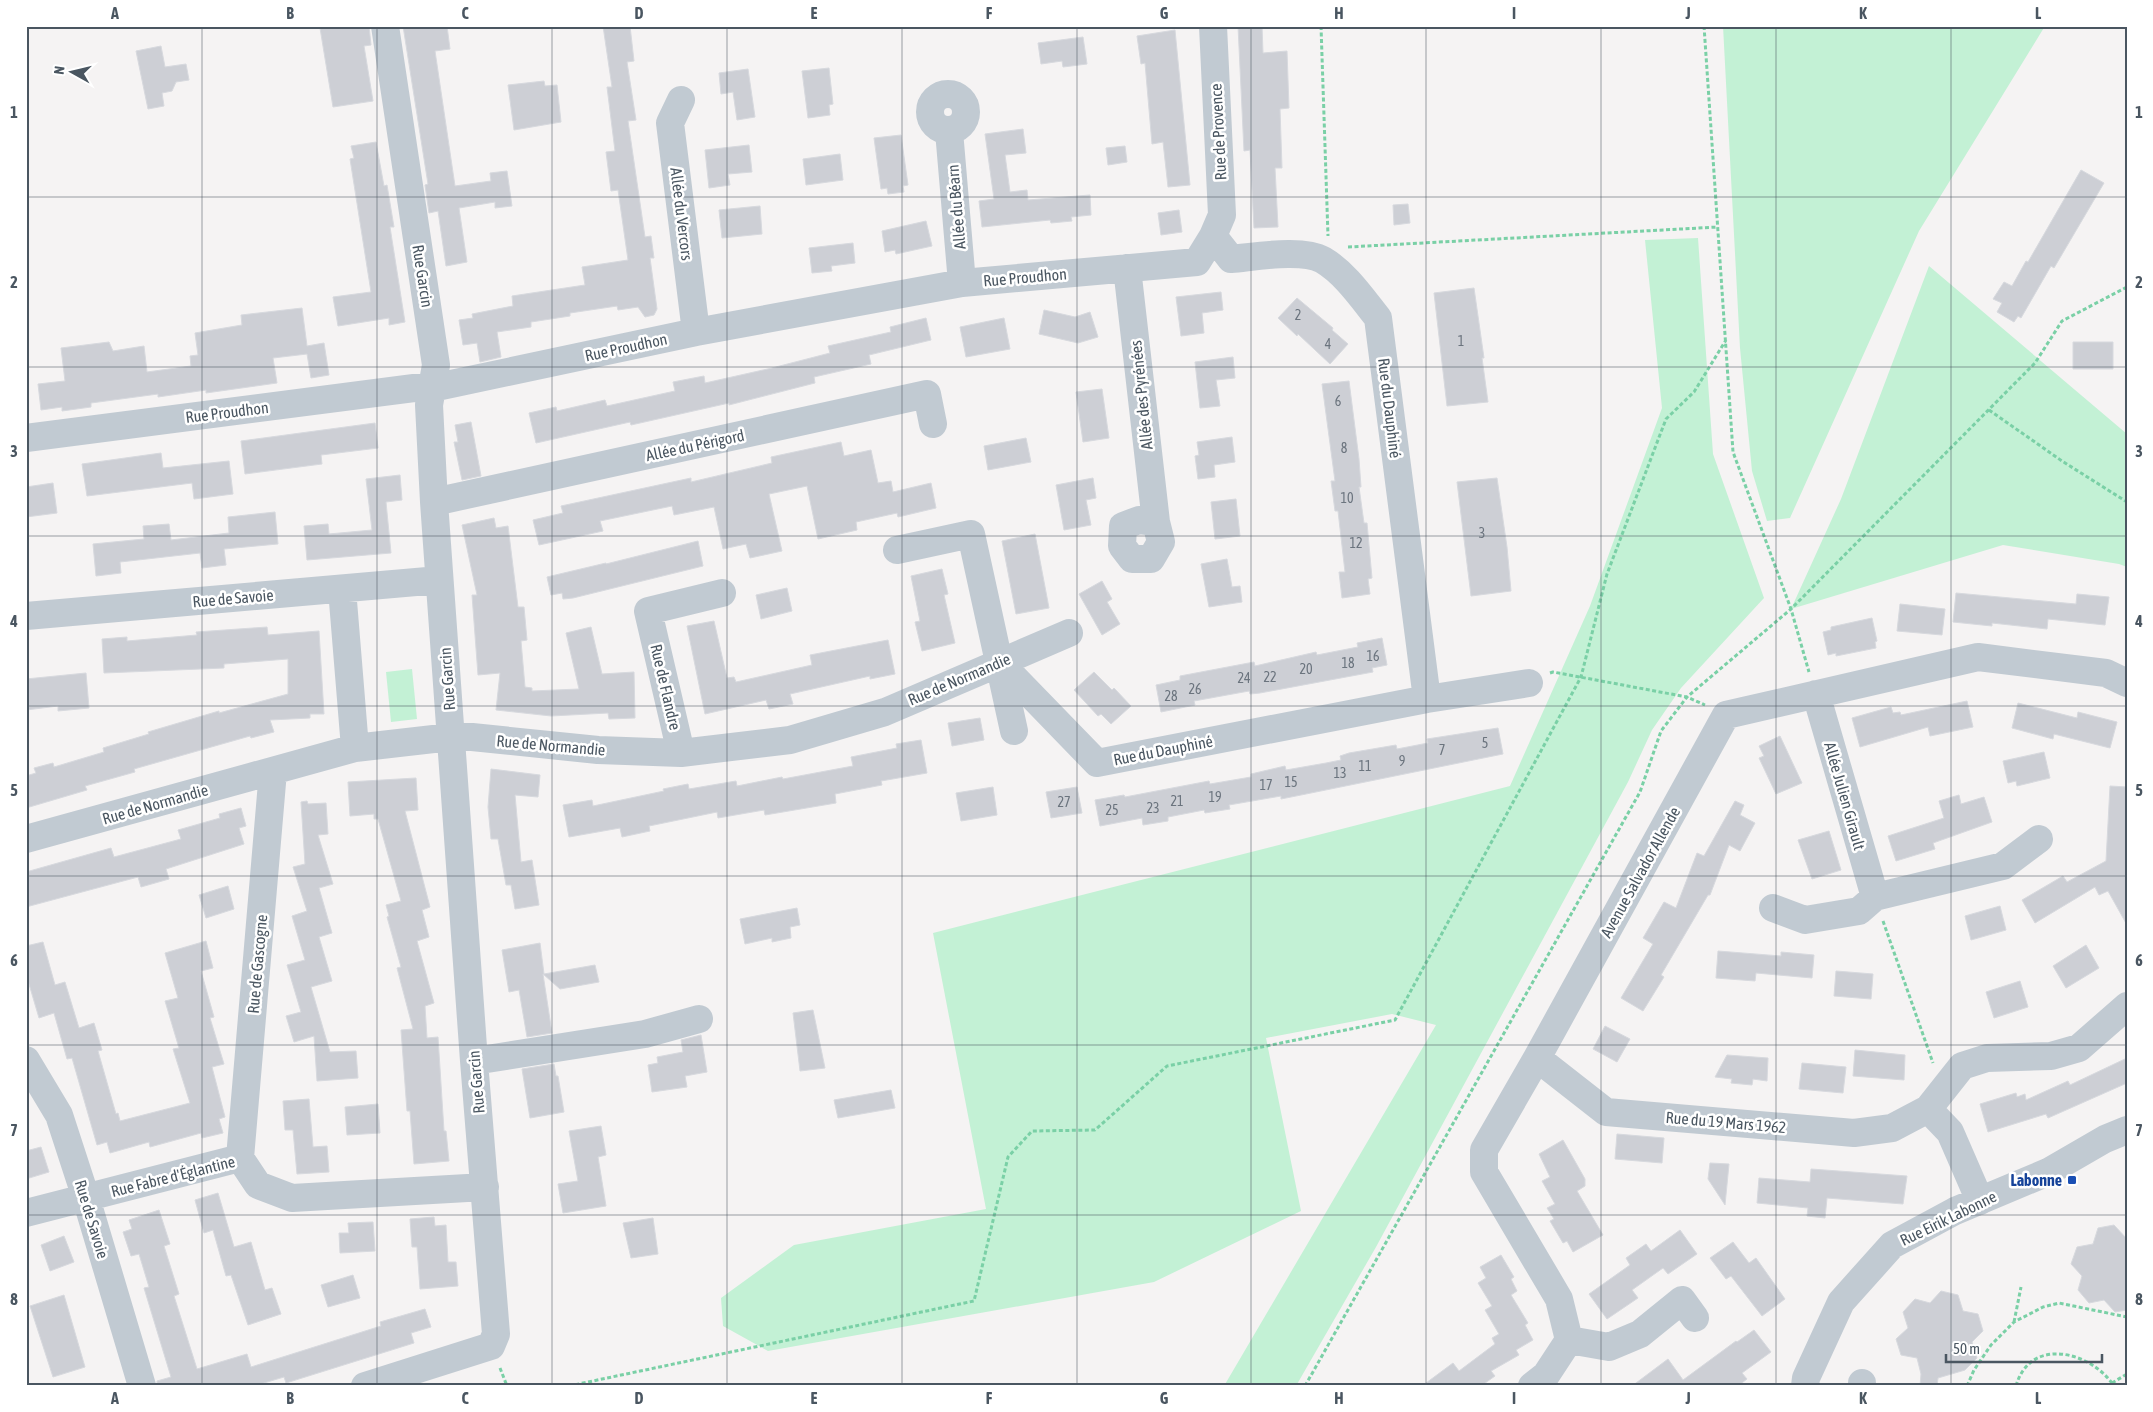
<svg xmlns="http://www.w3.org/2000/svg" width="2153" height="1412" viewBox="0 0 2153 1412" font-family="'Asap Condensed',sans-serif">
<rect width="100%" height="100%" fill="#f5f3f3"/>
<path fill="#c3f1d5" d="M1723 26H2045L1919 231 1790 518 1767 521 1752 471 1740 348Z
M1698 238 1713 454 1764 598 1681 688 1652 730 1628 782 1376 1247 1296 1386H1224L1436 1025 1392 1014 1266 1038 1301 1211 1154 1282 768 1351 723 1326 721 1298 794 1245 986 1209 933 933 1510 786 1590 606 1662 408 1645 240Z
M1929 266 2127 434V567L2119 564 2003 545 1791 609 1841 499Z
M412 669 417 719 391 722 386 672Z"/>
<path fill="#cdcfd5" stroke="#d7d9de" d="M330 26H369L371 45 364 46 373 101 333 107 320 28Z
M403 26H447L450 49 435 51 455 186 491 181 490 173 507 171 512 206 495 208V202L459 208 467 262 446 266 438 211 429 213 425 185 428 184Z
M603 26H630L634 61 627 62 636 120 628 121 645 237 651 236 654 258H650L657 309 654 315 645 317 638 307 618 310 617 306 570 313V316L531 322V327L497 332 501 357 480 362 477 343 463 345 459 320 473 318 472 314 513 306 512 296 585 285 582 267 628 260 618 190 611 191 606 152 615 151 607 87H612Z
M1238 26H1262L1263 53 1287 51 1289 108 1280 109 1282 168H1275L1278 227 1254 228 1250 150 1244 151Z
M1175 30 1190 185 1168 187 1163 142 1152 144 1145 63 1141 64 1137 36Z
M1083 37 1087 64 1063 67 1062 61 1041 64 1038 43Z
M161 46 165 67 186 64 189 80 176 82 172 91 162 93 164 106 148 109 136 51Z
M829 68 833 104 829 105 830 115 808 118 802 71Z
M748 69 755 117 737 120 733 92 721 94 719 73Z
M544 81 545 86 557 85 561 122 514 130 508 85Z
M1023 129 1026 153 1005 155 1010 192 1027 190 1028 200 1090 195 1091 215 1071 217 1072 221 1051 223 1050 220 982 227 979 201 994 199 985 134Z
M901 135 908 185 903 186 904 192 888 194 887 188 881 189 874 138Z
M376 142 384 186 387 185 394 227H390L405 322 389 325V318L338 326 333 297 371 292 350 159 354 158 351 146Z
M749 145 752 172 728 174 730 185 709 188 705 150Z
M1125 146 1127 162 1108 165 1106 148Z
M840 154 843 180 806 185 803 159Z
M2081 170 2104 183 2054 268 2051 266 2021 318 2018 316 2014 322 1997 312 2002 303 1993 299 2004 282 2012 286 2026 261 2028 262Z
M1408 204 1410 223 1394 225 1393 205Z
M760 206 762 234 722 238 719 210Z
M1179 210 1182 232 1161 235 1158 213Z
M926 221 932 246 896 254 895 250 885 252 882 231Z
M853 243 855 263 831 266 832 271 812 273 809 248Z
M1474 288 1484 358H1482L1488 402 1447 406 1434 293Z
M1221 292 1223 310 1202 313 1204 333 1181 336 1176 297Z
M1297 298 1333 328 1332 330 1348 344 1330 364 1298 334 1297 336 1278 318Z
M302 308 307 346 324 343 329 375 311 378 307 354 273 358 277 383 206 393V390L158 397V394L91 403V407L62 411V407L41 410 38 384 65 381 61 348 109 342 113 351 144 346 147 372 191 366 190 356 198 355 195 333 242 325 241 315Z
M1044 310 1075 317 1090 312 1098 337 1078 343 1039 334Z
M926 318 931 340 869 355 871 364 814 377 815 383 729 405V403L631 425 630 422 536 443 529 413 556 407 557 411 605 400 607 406 675 391 673 382 704 376 705 383 772 368 830 353 828 346 891 332 890 327Z
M1004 318 1010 349 966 357 960 327Z
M2073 342H2113V369H2073Z
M1233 357 1235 378 1216 380 1220 406 1200 408 1195 362Z
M1349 381 1359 459 1361 487H1359L1364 523H1367L1372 578 1368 579 1370 594 1342 598 1339 572H1345L1338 511H1335L1331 481H1335L1322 384Z
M1102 389 1109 438 1083 442 1076 392Z
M471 422 481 476 462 480 454 442H458L455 425Z
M375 423 378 448 321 455 322 464 245 474 241 441Z
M1232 437 1235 462 1214 465 1215 477 1198 479 1195 456 1199 455 1197 442Z
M1026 438 1031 462 988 470 984 446Z
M841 442 844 456 871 450 878 483 891 481 893 492 931 483 936 508 898 517 897 513 856 522 857 530 818 539 807 486 769 494 782 551 750 558 746 544 723 549 714 507 674 515 672 506 600 521 603 531 539 545 533 520 563 513 561 506 691 478V482L772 463 771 457Z
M161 453 163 468 229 461 233 494 194 499 192 483 87 496 82 464Z
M400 475 402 500 386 502 391 553 307 560 304 526 328 524 329 534 372 530 366 479Z
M1093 478 1096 498 1086 500 1091 525 1064 530 1056 485Z
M1497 478 1507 547 1511 591 1471 596 1457 482Z
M53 483 57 513 26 517V487Z
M1236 499 1240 536 1215 539 1211 502Z
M275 512 278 544 224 549 226 565 202 568 200 553 120 562 121 573 96 576 93 544 144 539 143 526 169 524 171 540 229 533 228 517Z
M494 518 496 528 508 526 518 607H524L527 640 521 641 525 687 532 688V691L579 689 566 633 591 627 602 674 634 672 635 718 609 719 608 713 551 716 496 710 500 673 478 675 472 595H477L462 525Z
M1035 534 1049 608 1016 614 1002 541Z
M698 541 703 566 573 598 563 599 562 593 551 595 547 577 606 563V564Z
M1227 559 1232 587 1240 586 1242 602 1209 607 1201 564Z
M942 569 948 594 944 595 955 643 922 651 915 622 920 621 911 576Z
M1102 581 1112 599 1107 602 1120 624 1102 635 1079 594Z
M787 588 792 611 761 619 756 595Z
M1956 593 2076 604 2077 594 2109 597 2105 625 2048 619 2047 629 1992 623V626L1953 622Z
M1900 604 1945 609 1942 635 1897 631Z
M1872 618 1877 641 1875 642 1876 648 1836 656V653L1828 655 1823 632 1831 630V627Z
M714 621 727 678 734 677 736 682 812 665 810 655 888 640 895 674 870 679V676L790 694 793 704 769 709 766 700 705 714 687 626Z
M267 627 268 635 319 631 324 714H310V718L270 720 274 732 251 738 250 736 134 769 135 772 85 786 87 790 26 808V776L36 773 34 768 53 763 54 767 104 752 103 748 149 734 148 732 219 711V713L288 694V659L224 664V668L104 673 102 639 127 637V641L197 635 196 632Z
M1382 638 1387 665 1372 668 1373 672 1260 693 1250 694 1249 691 1194 701 1195 705 1161 712 1156 685 1180 680V676L1254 662 1255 666 1316 652 1317 655 1358 647 1357 643Z
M1094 672 1112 690 1114 688 1131 706 1111 724 1101 714 1098 716 1074 690Z
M86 673 89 708 58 711V706L26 710V679Z
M1967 701 1973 727 1930 736 1928 727 1860 747 1852 718 1891 707 1893 713 1900 712 1901 715Z
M2018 703 2077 718 2078 712 2117 722 2110 748 2054 734 2053 739 2012 728Z
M980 718 984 740 952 746 948 723Z
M1498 728 1503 754 1306 794 1281 799V796L1229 805 1230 809 1205 813 1204 810 1168 817V821L1143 825 1142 818 1100 826 1095 800 1124 795 1125 797 1209 781 1210 784 1251 777V774L1285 766 1286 770 1326 763 1341 760 1340 756 1349 753 1396 745 1397 749 1428 743 1427 739Z
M1780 736 1802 783 1776 794 1759 758 1764 756 1759 746Z
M921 740 927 773 881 781 882 785 835 794 836 803 765 815 764 810 718 818 717 812 649 826 650 831 622 837 620 828 569 837 563 805 592 800 593 806 664 791 663 789 688 784 689 789 736 781 737 786 782 777 783 779 853 766 851 757 897 748 896 744Z
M2044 752 2050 778 2017 786 2016 781 2008 783 2003 761Z
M491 769 540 775 538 797 515 795 521 862 532 860 539 905 515 909 511 885H506L498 839H491L488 807Z
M416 778 418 810 405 811 430 907 422 910 429 937 417 941 434 1003 425 1006 427 1038 438 1037 444 1131H446L449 1161 414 1164 410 1111H407L401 1030 413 1029 397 968 401 967 387 917 389 916 386 905 401 901 378 819H374V814L350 816 348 782Z
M2110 786 2127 787V925L2108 891 2099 895 2095 887 2035 923 2022 900 2063 876 2067 882 2106 861Z
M993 787 997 815 961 821 956 793Z
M1077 787 1082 813 1051 818 1046 792Z
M1959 795 1961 804 1984 797 1992 822 1933 843 1935 849 1896 861 1888 836 1944 818 1939 801Z
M307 801 308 804 326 803 328 834 318 835 333 884 319 888 332 933 319 937 332 981 311 987 330 1052 356 1051 358 1078 317 1081 314 1036 294 1042 286 1016 301 1012 287 965 305 960 292 916 307 911 293 867 305 864 301 802Z
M1735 801 1744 805 1740 815 1755 823 1740 851 1729 845 1710 895H1708L1661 975 1664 977 1643 1011 1621 998 1653 944 1643 938 1664 902 1676 908 1697 853 1704 856Z
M241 808 246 826 239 828 244 844 166 869 169 879 141 887 138 877 26 907V872L111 848 114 857 181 839 178 830 220 818 219 814Z
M1829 831 1841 870 1812 879 1798 840Z
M228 886 234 909 206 918 199 895Z
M2000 906 2006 930 1971 940 1965 916Z
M797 908 800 925 790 927 791 938 772 942V938L745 944 740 919Z
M206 941 213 968 201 971 214 1017 210 1018 224 1064 212 1067 225 1117 219 1119 223 1133 202 1138 201 1133 150 1147 149 1142 110 1153 107 1142 97 1145 72 1058 67 1059 54 1013 39 1018 26 974V946L43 942 55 985 65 982 79 1028 94 1023 102 1050 98 1051 116 1114 118 1113 120 1121 190 1103 173 1049 179 1048 165 1001 178 998 165 953Z
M540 943 544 974 595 965 599 982 560 989 543 974 552 1033 527 1037 519 990 509 992 502 950Z
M2086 945 2099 968 2066 988 2053 966Z
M1718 951 1781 956V952L1814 955 1812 978 1756 973 1755 981 1716 978Z
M1836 971 1873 974 1871 999 1834 996Z
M2020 981 2028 1007 1994 1018 1986 992Z
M813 1010 825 1068 800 1071 793 1013Z
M1605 1026 1630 1039 1617 1062 1593 1049Z
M701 1035 707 1072 685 1076 687 1087 652 1092 648 1065 658 1063 657 1057 683 1052 681 1040Z
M1855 1050 1905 1055 1904 1080 1853 1076Z
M1727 1055 1768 1058 1767 1081 1753 1079 1752 1085 1731 1083 1732 1079 1715 1077Z
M2127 1058V1083L2048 1118 2046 1114 1988 1132 1980 1104 2016 1093 2017 1097 2025 1094 2026 1100 2068 1081 2070 1085Z
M1802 1063 1846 1067 1843 1093 1799 1089Z
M554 1064 556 1076H558L564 1112 530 1118 522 1069Z
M891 1090 895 1108 838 1118 834 1100Z
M309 1099 313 1147 327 1146 329 1172 297 1174 293 1130H285L283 1101Z
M378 1104 380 1133 347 1135 345 1107Z
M601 1126 606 1155 598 1157 606 1206 563 1213 558 1184 578 1181 569 1131Z
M1617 1134 1664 1138 1662 1163 1615 1159Z
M1563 1140 1585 1179V1186L1577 1191 1603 1235 1573 1252 1567 1241 1563 1243 1550 1221 1554 1219 1547 1208 1555 1204 1542 1181 1550 1177 1539 1154Z
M41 1147 49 1172 26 1179V1151Z
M1710 1163 1729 1164 1725 1205 1708 1179Z
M1811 1169 1907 1176 1903 1204 1827 1198 1825 1218 1807 1216 1808 1208 1757 1203 1759 1178 1810 1182Z
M218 1193 234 1247 251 1242 265 1290 272 1288 281 1314 248 1325 231 1275 226 1276 213 1230 204 1233 195 1200Z
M159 1210 170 1244 164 1246 179 1294 174 1296 197 1369 247 1354 251 1367 381 1326 380 1322 425 1309 431 1327 411 1333 414 1343 286 1383 284 1377 254 1386H157V1381L171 1377 144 1288 149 1287 139 1254 131 1256 123 1232 132 1229 129 1220Z
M434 1217 435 1226 446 1225 448 1262H456L458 1286 420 1289 417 1247H412L410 1219Z
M653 1218 658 1254 631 1258 623 1223Z
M373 1222 375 1251 340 1253 339 1233H349L348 1223Z
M2114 1225 2127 1239V1310L2115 1312 2104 1300 2089 1303 2078 1290 2082 1276 2071 1264 2077 1247 2093 1244 2098 1228Z
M1680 1230 1697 1254 1668 1274 1663 1268 1632 1290 1638 1298 1607 1319 1589 1294 1630 1265 1626 1258 1646 1244 1651 1251Z
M64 1236 74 1262 50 1271 41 1245Z
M1733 1242 1749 1263 1756 1258 1785 1299 1762 1316 1731 1276 1726 1279 1710 1258Z
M1501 1255 1514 1277 1511 1279 1517 1291 1511 1295 1528 1323 1525 1325 1533 1340 1516 1350 1519 1355 1491 1371 1495 1376 1481 1386H1422L1453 1363 1459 1371 1495 1344 1492 1338 1499 1334 1485 1310 1492 1306 1478 1283 1486 1278 1480 1267Z
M353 1275 360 1298 328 1307 321 1285Z
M1941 1291 1958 1295 1963 1311 1978 1314 1983 1331 1972 1342 1977 1358 1965 1370 1938 1378 1937 1386H1920L1921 1374 1917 1358 1901 1355 1896 1339 1908 1328 1903 1312 1915 1299 1930 1303Z
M64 1295 85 1367 53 1377 30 1306Z
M1754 1330 1771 1352 1742 1373 1747 1379 1738 1386H1632L1668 1359 1683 1380 1736 1341 1737 1342Z"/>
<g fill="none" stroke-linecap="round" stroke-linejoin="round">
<path stroke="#7ad0a6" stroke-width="3" stroke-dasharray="4 2.5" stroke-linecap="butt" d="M1321 26 1328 236
M1704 26 1733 452 1791 609 1809 672
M1348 247 1718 227
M1989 410 2062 461 2127 502
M1550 673 1553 672 1687 697 1705 705
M1883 921 1933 1063
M2014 1322 2021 1287
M500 1368 507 1386
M2112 1383 2127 1374
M569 1386 974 1301 1008 1157 1032 1131 1095 1130 1167 1066 1395 1020 1581 677 1607 574 1666 419 1694 392 1726 340
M1305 1386 1640 792 1661 731 1687 697 1791 609 2035 363 2062 321 2127 287
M1967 1386 1974 1370 1991 1345 2014 1322 2043 1307 2059 1303 2127 1317
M2016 1386C2030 1336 2091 1351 2114 1386"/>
<path stroke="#c1cad2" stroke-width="28" d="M930 112a18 18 0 1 1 36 0a18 18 0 1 1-36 0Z
M681 100 670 123 696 332
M949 131 962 283
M1127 268 1156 522 1161 542 1151 559H1132L1122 546 1123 526 1139 520 1156 522
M26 438 414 388H432L696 332 962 283 1197 262 1213 236 1222 215 1213 26
M434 502 927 394 933 424
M897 550 971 534 1014 731
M342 589 355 748
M26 616 439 580
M999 662 1097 763 1427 699 1378 318C1362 298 1345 273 1323 260 1302 248 1255 257 1231 259L1213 236
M1816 694 1875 897
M1427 699 1529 683
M681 753 648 611 722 593
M26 839 355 748 451 737H472L598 750 681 753 790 740 885 712 1069 633
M1773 908 1805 920 1859 911 1875 897 2003 866 2039 839
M1537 1058 1606 1112 1854 1133 1892 1128 1928 1109 1962 1066 1987 1058 2051 1056 2079 1048 2127 1006
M26 1060 59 1115 86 1198 142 1386
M474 1061 645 1034 699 1019
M1928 1109 1950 1132 1980 1201
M240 1158 273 771
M26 1213 240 1158 258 1185 292 1198 485 1187
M1569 1340 1609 1347 1640 1334 1682 1300 1695 1318
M365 1386 491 1346 496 1334 474 1061 434 502 429 405 436 365 385 26
M1532 1386 1546 1375 1569 1340 1559 1299 1484 1172V1150L1537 1058 1726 715 1978 657 2106 673 2127 683
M1805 1386 1806 1378 1841 1302 1892 1245 1955 1211 2048 1172 2105 1139 2127 1130
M1862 1386V1383"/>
</g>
<path fill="none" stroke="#4a5661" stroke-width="1" stroke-opacity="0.55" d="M202 26V1386M377 26V1386M552 26V1386M727 26V1386M902 26V1386M1077 26V1386M1251 26V1386M1426 26V1386M1601 26V1386M1776 26V1386M1951 26V1386M26 197H2127M26 367H2127M26 536H2127M26 706H2127M26 876H2127M26 1045H2127M26 1215H2127"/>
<rect fill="#1a4fb4" stroke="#fff" stroke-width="2" x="2067" y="1175" width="10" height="10" rx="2.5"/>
<g text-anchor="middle" stroke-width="5" stroke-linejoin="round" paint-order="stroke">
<g font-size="14" fill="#6b747e">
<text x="1298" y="320">2</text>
<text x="1461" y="346">1</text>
<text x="1328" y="349">4</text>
<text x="1338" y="406">6</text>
<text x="1344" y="453">8</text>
<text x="1347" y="503">10</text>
<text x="1482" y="538">3</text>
<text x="1356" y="548">12</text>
<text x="1373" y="661">16</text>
<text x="1348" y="668">18</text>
<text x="1306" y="674">20</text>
<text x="1270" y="682">22</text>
<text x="1244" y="683">24</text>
<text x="1195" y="694">26</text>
<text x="1171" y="701">28</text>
<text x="1485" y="748">5</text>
<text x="1442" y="755">7</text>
<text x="1402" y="766">9</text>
<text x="1365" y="771">11</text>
<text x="1340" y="778">13</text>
<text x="1291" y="787">15</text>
<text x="1266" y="790">17</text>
<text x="1215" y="802">19</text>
<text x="1177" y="806">21</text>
<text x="1064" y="807">27</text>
<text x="1153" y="813">23</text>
<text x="1112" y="815">25</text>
</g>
<g font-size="16" fill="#4a5661" stroke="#fff">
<text transform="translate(1218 132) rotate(-93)" y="6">Rue de Provence</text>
<text transform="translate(956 207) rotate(-95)" y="6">Allée du Béarn</text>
<text transform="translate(682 214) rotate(83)" y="6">Allée du Vercors</text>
<text transform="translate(423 276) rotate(81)" y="6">Rue Garcin</text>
<text transform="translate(1025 277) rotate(-5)" y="6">Rue Proudhon</text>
<text transform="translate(626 347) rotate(-12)" y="6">Rue Proudhon</text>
<text transform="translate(1141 395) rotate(-96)" y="6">Allée des Pyrénées</text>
<text transform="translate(1390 408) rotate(83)" y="6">Rue du Dauphiné</text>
<text transform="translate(227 412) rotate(-7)" y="6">Rue Proudhon</text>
<text transform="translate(695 445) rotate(-12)" y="6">Allée du Périgord</text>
<text transform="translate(233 598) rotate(-5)" y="6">Rue de Savoie</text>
<text transform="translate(447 679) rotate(-94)" y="6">Rue Garcin</text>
<text transform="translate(959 679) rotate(-23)" y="6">Rue de Normandie</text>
<text transform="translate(666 687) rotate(77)" y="6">Rue de Flandre</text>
<text transform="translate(551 745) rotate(5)" y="6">Rue de Normandie</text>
<text transform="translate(1163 750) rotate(-11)" y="6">Rue du Dauphiné</text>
<text transform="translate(1845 796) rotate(74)" y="6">Allée Julien Girault</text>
<text transform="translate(155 804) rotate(-16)" y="6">Rue de Normandie</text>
<text transform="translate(1640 872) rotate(-61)" y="6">Avenue Salvador Allende</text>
<text transform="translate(257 964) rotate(-85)" y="6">Rue de Gascogne</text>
<text transform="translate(476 1082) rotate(-95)" y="6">Rue Garcin</text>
<text transform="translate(1726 1122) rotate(5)" y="6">Rue du 19 Mars 1962</text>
<text transform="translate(173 1176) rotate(-14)" y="6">Rue Fabre d'Églantine</text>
<text transform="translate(1948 1218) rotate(-26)" y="6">Rue Eirik Labonne</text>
<text transform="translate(92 1219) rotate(73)" y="6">Rue de Savoie</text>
</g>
<g font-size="16" font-weight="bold" fill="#164399" stroke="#fff" text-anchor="end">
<text x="2062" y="1186">Labonne</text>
</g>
</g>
<rect width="2153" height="1412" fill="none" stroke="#ffffff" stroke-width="55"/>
<g transform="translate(72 72) rotate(278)" stroke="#ffffff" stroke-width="4" paint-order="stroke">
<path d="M0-4L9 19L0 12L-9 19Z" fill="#4a5661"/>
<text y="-8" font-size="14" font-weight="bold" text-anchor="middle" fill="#4a5661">N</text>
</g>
<path d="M1946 1354v8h156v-8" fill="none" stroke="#4a5661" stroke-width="2.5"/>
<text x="1953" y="1354" font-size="15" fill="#4a5661" stroke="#ffffff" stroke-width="4" paint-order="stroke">50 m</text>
<rect x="28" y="28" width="2098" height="1356" fill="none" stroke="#4a5661" stroke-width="2"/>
<g font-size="16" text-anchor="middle" font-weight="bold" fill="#4a5661">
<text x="115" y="19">A</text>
<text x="290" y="19">B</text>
<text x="465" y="19">C</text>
<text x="639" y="19">D</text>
<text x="814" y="19">E</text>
<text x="989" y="19">F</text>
<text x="1164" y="19">G</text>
<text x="1339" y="19">H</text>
<text x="1514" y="19">I</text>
<text x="1688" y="19">J</text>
<text x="1863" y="19">K</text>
<text x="2038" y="19">L</text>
<text x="14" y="118">1</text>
<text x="2139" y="118">1</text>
<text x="14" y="288">2</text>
<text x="2139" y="288">2</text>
<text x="14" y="457">3</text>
<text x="2139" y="457">3</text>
<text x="14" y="627">4</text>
<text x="2139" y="627">4</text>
<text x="14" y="796">5</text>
<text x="2139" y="796">5</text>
<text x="14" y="966">6</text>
<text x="2139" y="966">6</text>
<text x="14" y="1136">7</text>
<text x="2139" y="1136">7</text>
<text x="14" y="1305">8</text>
<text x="2139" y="1305">8</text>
<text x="115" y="1404">A</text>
<text x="290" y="1404">B</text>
<text x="465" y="1404">C</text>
<text x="639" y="1404">D</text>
<text x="814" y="1404">E</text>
<text x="989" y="1404">F</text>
<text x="1164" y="1404">G</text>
<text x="1339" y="1404">H</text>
<text x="1514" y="1404">I</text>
<text x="1688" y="1404">J</text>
<text x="1863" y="1404">K</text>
<text x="2038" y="1404">L</text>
</g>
</svg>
